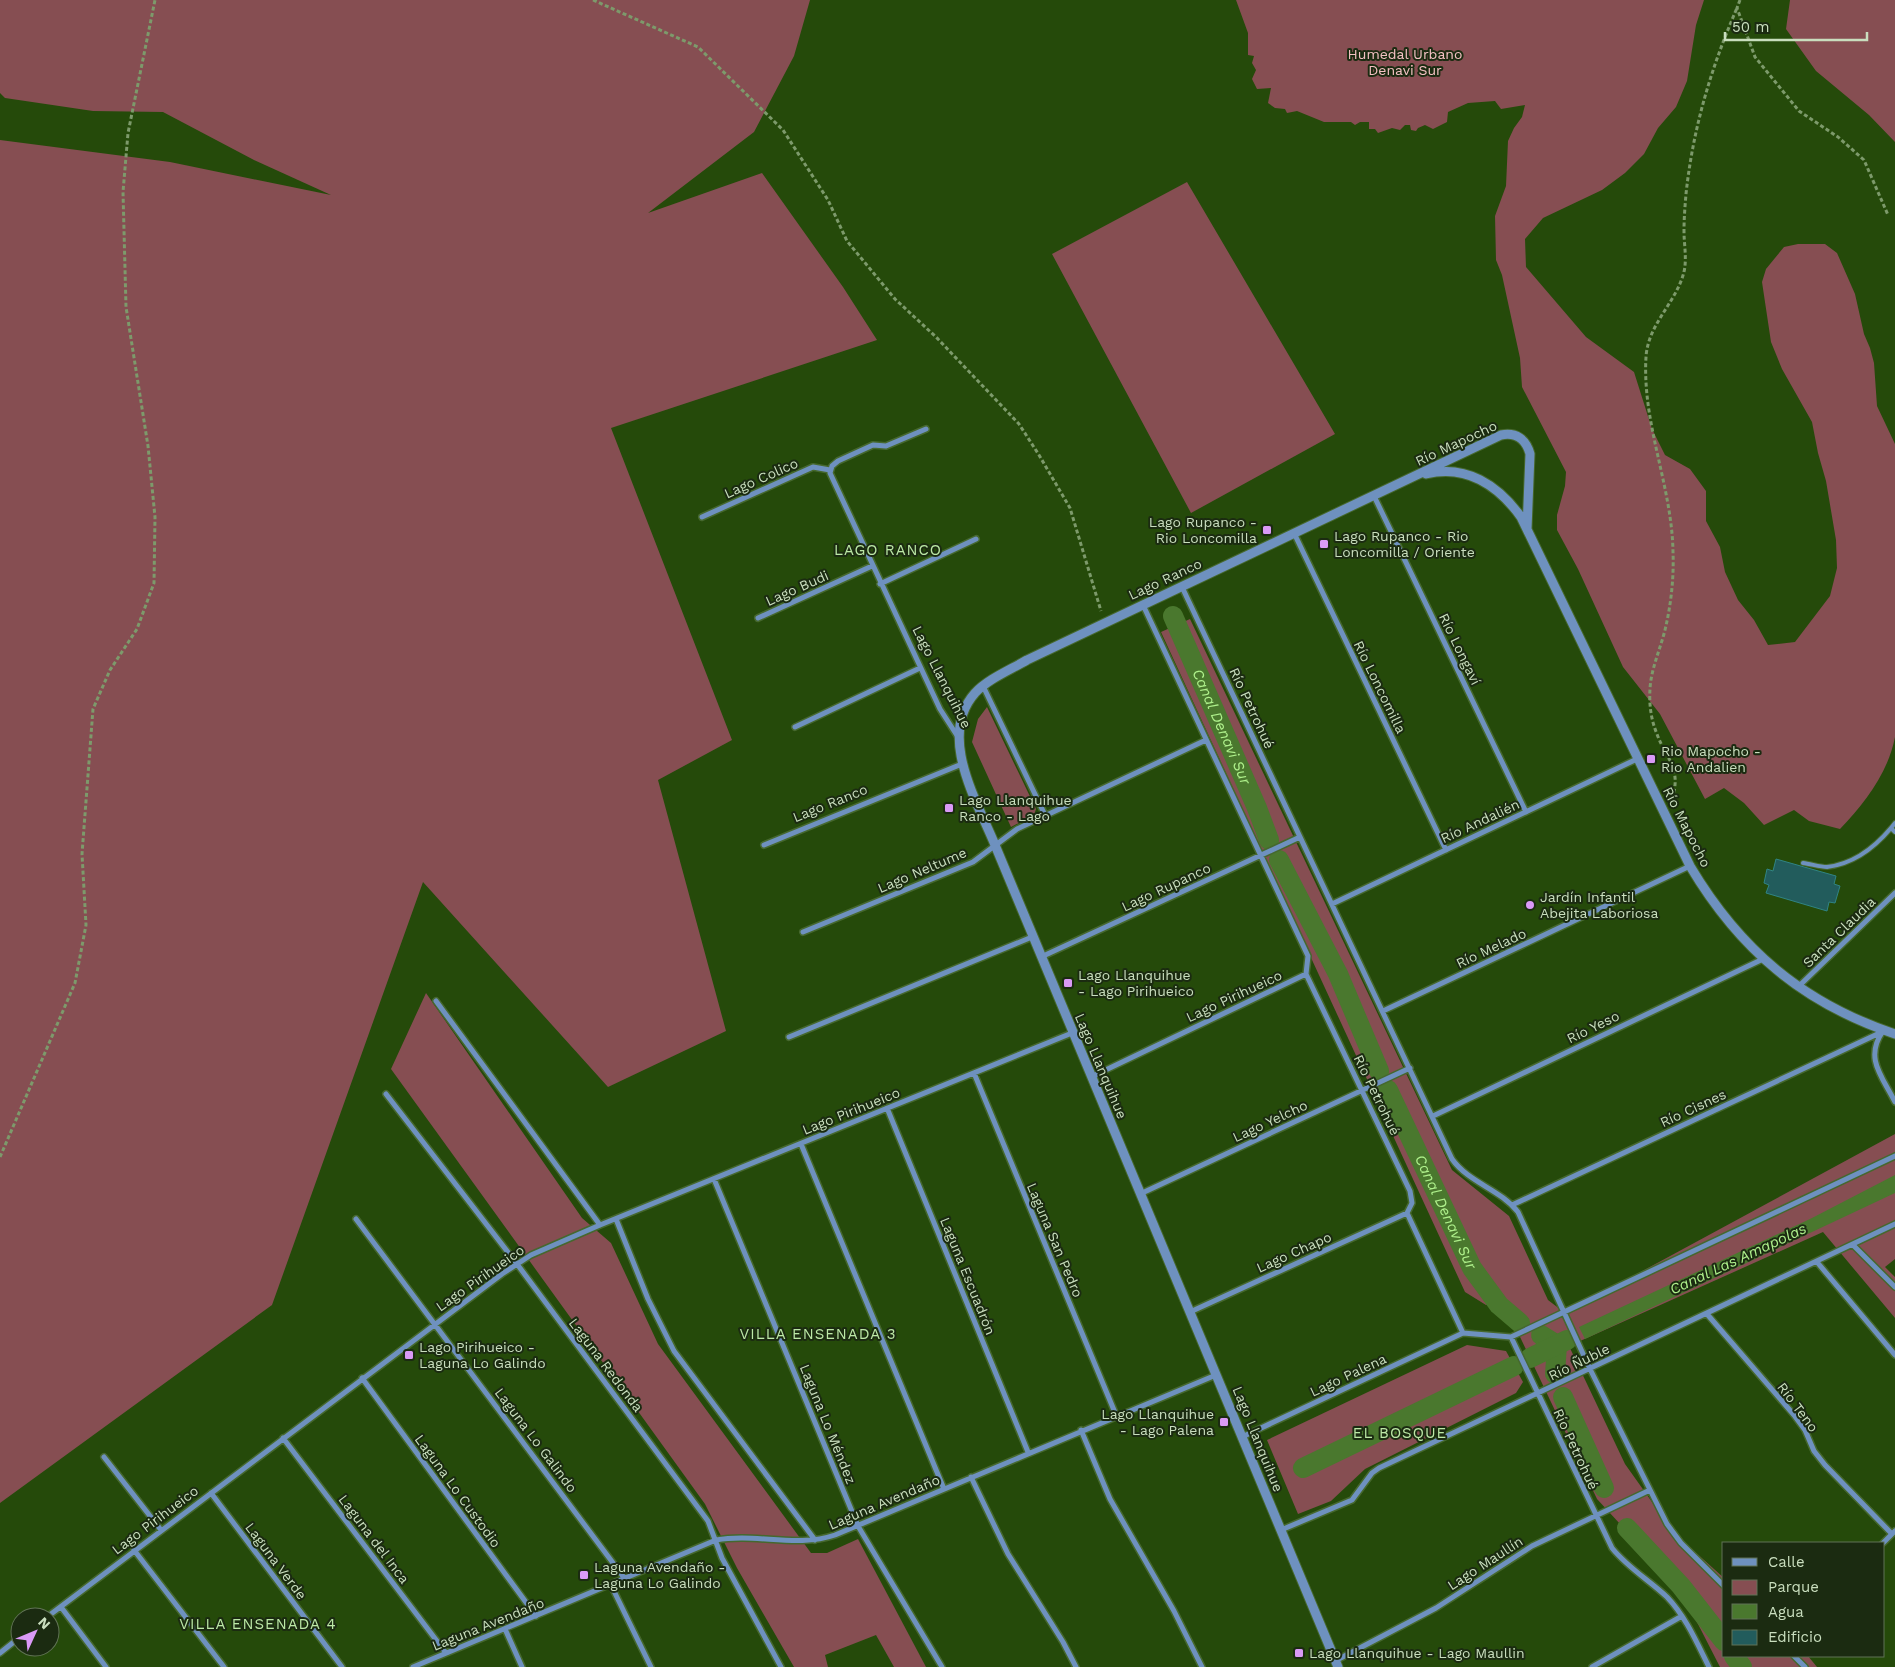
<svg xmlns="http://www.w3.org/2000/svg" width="1895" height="1667" viewBox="0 0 1895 1667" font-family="'Work Sans',sans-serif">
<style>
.green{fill:#864e52}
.water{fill:#4a782e}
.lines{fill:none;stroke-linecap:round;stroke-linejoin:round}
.canal{stroke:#4a782e;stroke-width:20}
.building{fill:#225c5c;stroke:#308484}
.service-casing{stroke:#46682e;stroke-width:6}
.minor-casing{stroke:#46682e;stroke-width:8}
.tertiary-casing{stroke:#46682e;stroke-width:11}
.path{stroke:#7d9a6b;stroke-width:3;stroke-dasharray:4 2.5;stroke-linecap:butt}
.service{stroke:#6e91bf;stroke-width:4}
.minor{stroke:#6e91bf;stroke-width:5}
.tertiary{stroke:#6e91bf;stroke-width:9}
.poi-dot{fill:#da9af6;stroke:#1b2b11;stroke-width:2}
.labels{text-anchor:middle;stroke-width:4;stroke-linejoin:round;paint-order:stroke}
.park-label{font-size:14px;fill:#f4c1c3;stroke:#1b2b11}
.street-label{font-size:14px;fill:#c9debe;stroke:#1b2b11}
.poi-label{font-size:14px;fill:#c9debe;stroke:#1b2b11;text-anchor:start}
.neighbourhood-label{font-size:15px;letter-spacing:1px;fill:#bce8a6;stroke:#1b2b11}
.water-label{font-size:15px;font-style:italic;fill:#aff18c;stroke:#1b2b11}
</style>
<rect width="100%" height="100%" fill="#254a0a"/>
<!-- green -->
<path class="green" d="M 0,0 L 810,0 L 794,56 L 754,132 L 648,213 L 762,173 L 843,287 L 877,340 L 611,428 L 732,740 L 658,780 L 726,1031 L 608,1087 L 423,882 L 272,1305 L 0,1503 L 0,140 L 170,162 L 331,195 L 254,160 L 163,112 L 93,111 L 5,98 L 0,93 Z
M 1236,0 L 1704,0 L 1696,25 L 1687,81 L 1676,107 L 1658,128 L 1644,154 L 1625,173 L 1602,190 L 1543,218 L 1525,239 L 1526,267 L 1586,337 L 1634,372 L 1652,429 L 1665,455 L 1690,469 L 1706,491 L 1706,521 L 1720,547 L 1725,572 L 1738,600 L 1754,620 L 1768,645 L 1795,642 L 1830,596 L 1837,568 L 1836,540 L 1826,481 L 1818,453 L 1812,422 L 1782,369 L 1771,342 L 1762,282 L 1766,269 L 1784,247 L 1798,244 L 1825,244 L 1837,253 L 1855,294 L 1864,334 L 1870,348 L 1874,363 L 1877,406 L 1895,444 L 1895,737 C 1888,773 1865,803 1840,829 L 1809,821 L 1794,810 L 1764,825 L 1744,803 L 1724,788 L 1705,799 L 1660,714 L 1623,667 L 1578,569 L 1557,530 L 1557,515 L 1565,486 L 1566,472 L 1522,387 L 1520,358 L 1502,275 L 1496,260 L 1495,216 L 1506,186 L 1508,141 L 1514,128 L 1522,117 L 1525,105 L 1501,109 L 1495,101 L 1468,103 L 1448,112 L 1447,122 L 1433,129 L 1425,125 L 1418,128 L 1416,131 L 1411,130 L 1410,125 L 1405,125 L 1400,130 L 1392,128 L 1378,133 L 1375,129 L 1369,129 L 1369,122 L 1360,122 L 1355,125 L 1351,122 L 1324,122 L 1297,111 L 1287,113 L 1285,109 L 1275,108 L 1268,103 L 1271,88 L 1257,89 L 1252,79 L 1256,70 L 1252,63 L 1254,56 L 1248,55 L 1248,33 Z
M 1790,0 L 1895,0 L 1895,142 L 1869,115 L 1816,71 L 1786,29 Z
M 1187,182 L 1335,434 L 1191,513 L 1052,254 Z
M 1190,619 L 1452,1170 L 1509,1216 L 1548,1300 L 1565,1313 L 1895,1134 L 1895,1259 L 1885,1267 L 1895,1277 L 1895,1318 L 1823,1232 L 1569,1346 L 1625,1464 L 1674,1533 L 1724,1578 L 1724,1656 L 1808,1656 L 1817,1667 L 1720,1667 L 1680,1589 L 1597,1499 L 1502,1299 L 1486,1305 L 1465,1292 L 1161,632 Z
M 987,707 L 1036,809 L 1034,815 L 1011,827 L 972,742 L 978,719 Z
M 426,993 L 582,1218 L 611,1243 L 658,1344 L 811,1553 L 827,1553 L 858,1539 L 926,1667 L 894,1667 L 876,1635 L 825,1655 L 828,1667 L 794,1667 L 737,1568 L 705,1504 L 391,1069 Z
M 1467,1345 L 1506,1351 L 1523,1382 L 1516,1393 L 1365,1469 L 1331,1501 L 1298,1514 L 1267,1440 Z"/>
<!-- water -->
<path class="water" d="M 1895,1175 L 1895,1193 L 1585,1339 L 1579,1327 L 1812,1218 Z"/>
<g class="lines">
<!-- canal -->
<g class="canal">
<path id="s1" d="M 1173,616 L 1257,808 L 1269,840"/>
<path d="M 1279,860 L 1338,974 L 1379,1071"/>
<path id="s2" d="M 1388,1090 L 1472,1268 L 1499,1305 L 1520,1323"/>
<path d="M 1541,1335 L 1557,1345 L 1555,1374"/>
<path d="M 1530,1358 L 1567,1340"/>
<path d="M 1563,1397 L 1604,1488"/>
<path d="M 1303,1468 L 1514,1366"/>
<path d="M 1627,1528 L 1681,1586 L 1724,1641"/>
<path d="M 1734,1656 L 1742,1667"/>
</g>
</g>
<!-- building -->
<path class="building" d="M 1776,859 L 1836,876 L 1834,884 L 1840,886 L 1835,903 L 1829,902 L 1827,911 L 1766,893 L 1769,885 L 1764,883 L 1767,869 L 1773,871 Z"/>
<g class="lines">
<!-- service casing -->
<g class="service-casing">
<path id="service" d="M 1895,823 L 1891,828 L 1895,832
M 1803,863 C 1811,864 1820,867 1827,867 C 1853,864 1875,847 1891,828"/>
</g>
<!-- minor casing -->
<g class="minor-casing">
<path id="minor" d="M 926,429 L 886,446 L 873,445 L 838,461 L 832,466 L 830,473 L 940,709 L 958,737
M 1374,496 L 1526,812
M 702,517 L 813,467 L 830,470
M 1294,533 L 1446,850
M 880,584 L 976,539
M 1182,587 L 1452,1159 C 1469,1183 1500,1189 1518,1212 L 1590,1369 L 1667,1524 L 1681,1543 L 1724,1586
M 1143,605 L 1308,956 L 1306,974 L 1410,1191 L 1412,1203 L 1407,1213 L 1463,1333
M 758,618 L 872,566
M 983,686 L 1045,815
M 795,727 L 920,668
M 764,845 L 962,764
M 1332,904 L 1637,759
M 803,932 L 973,862 L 1017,829 L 1206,740
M 1041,957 L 1300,837
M 1798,987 L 1895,893
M 436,1001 L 600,1225
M 1383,1011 L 1690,866
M 1883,1031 C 1864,1058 1882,1076 1895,1102
M 789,1037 L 1032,937
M 974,1073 L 1116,1415
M 1091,1077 L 1306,974
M 386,1094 L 517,1264 L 708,1521 L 722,1558 L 781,1667
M 887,1108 L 1028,1452
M 1433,1116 L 1763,959
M 801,1144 L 944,1489
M 714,1179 L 858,1526 L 942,1667
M 1140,1194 L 1410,1068
M 1512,1205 L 1884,1031
M 356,1219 L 625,1579
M 616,1219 L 648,1299 L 674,1351 L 815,1540
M 1853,1245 L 1895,1287
M 1817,1262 L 1895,1355
M 1190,1312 L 1407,1213
M 1707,1314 L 1794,1415 L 1805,1430 L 1814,1451 L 1825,1465 L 1892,1534
M 1511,1337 L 1612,1548 C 1628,1568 1649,1580 1667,1597 C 1686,1617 1697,1643 1709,1667
M 362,1378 L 536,1616
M 1081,1430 L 1110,1499 L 1174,1611 L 1202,1667
M 1242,1437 L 1463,1333 L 1511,1337 L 1895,1156
M 283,1438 L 446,1653
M 104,1457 L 161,1530
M 971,1477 L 1008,1554 L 1063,1642 L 1076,1667
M 211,1493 L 342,1667
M 1281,1530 L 1352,1500 L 1372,1473 L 1379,1468 L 1895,1224
M 1883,1543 L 1895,1531
M 134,1550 L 224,1667
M 611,1585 L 651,1667
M 61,1607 L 106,1667
M 47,1617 L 502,1274 L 531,1255 L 600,1225 L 1072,1033
M 505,1629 L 522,1667
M 0,1653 L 20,1637
M 1794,1656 L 1805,1667
M 1335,1661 L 1436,1608 L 1532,1546 L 1650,1490
M 413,1667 L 716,1540 C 756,1533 797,1548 835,1535 L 1216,1375
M 1592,1667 L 1682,1616"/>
</g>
<!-- tertiary casing -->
<g class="tertiary-casing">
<path id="tertiary" d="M 1426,474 C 1466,464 1498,485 1521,517 L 1690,866 C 1740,950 1803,1003 1895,1034
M 1338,1667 L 995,845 C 977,801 937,736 975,693 C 988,679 1010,670 1027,660 L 1501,435 C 1516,432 1526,439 1530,454 L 1527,529"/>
</g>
<!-- path -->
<path class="path" d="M 593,0 L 698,47 L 783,130 L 828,200 L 847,241 L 895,299 L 936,337 L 1019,424 L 1039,455 L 1070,508 L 1101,611
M 1740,0 L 1737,8 L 1755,57 L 1799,111 L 1838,137 L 1864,160 L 1888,215
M 1672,799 C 1682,768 1666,759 1657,734 C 1651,720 1649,704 1650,689 C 1651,669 1660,650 1665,630 C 1671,605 1674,578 1673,552 C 1672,486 1642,424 1646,357 C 1648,324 1676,303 1684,272 C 1687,258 1684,245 1684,231 C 1684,218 1685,206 1686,194 C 1693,128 1711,68 1737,8
M 0,1157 L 75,983 L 86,925 L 82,854 L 93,709 L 110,670 L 137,629 L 154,583 L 155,517 L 148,446 L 126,307 L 123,192 L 128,133 L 155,0"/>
<!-- service -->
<use href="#service" class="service"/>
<!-- minor -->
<use href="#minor" class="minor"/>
<!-- tertiary -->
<use href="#tertiary" class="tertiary"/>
</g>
<!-- markers -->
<g class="poi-dot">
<rect x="1262" y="525" width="10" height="10" rx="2.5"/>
<rect x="1319" y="539" width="10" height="10" rx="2.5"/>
<rect x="1646" y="754" width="10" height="10" rx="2.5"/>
<rect x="944" y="803" width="10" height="10" rx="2.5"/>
<circle cx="1530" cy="905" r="5"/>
<rect x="1063" y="978" width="10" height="10" rx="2.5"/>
<rect x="404" y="1350" width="10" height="10" rx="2.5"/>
<rect x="1219" y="1417" width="10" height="10" rx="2.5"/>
<rect x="579" y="1570" width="10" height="10" rx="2.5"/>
<rect x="1294" y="1648" width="10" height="10" rx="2.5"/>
</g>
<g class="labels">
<!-- park labels -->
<g class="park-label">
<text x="1405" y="59">Humedal Urbano<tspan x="1405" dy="16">Denavi Sur</tspan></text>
</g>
<!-- street labels -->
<g class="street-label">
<text transform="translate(1456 443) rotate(-25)" y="5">Río Mapocho</text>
<text transform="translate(761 478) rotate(-24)" y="5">Lago Colico</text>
<text transform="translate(1165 579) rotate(-25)" y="5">Lago Ranco</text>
<text transform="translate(797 588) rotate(-24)" y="5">Lago Budi</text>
<text transform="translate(1460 649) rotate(64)" y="5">Río Longaví</text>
<text transform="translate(942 677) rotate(63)" y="5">Lago Llanquihue</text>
<text transform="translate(1380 687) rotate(64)" y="5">Río Loncomilla</text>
<text transform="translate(1252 708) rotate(65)" y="5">Río Petrohué</text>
<text transform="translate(830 803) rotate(-22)" y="5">Lago Ranco</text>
<text transform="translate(1480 821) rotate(-25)" y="5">Río Andalién</text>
<text transform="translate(1687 827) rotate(63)" y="5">Río Mapocho</text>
<text transform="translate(922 870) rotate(-23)" y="5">Lago Neltume</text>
<text transform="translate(1166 887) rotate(-25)" y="5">Lago Rupanco</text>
<text transform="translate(1839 932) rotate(-44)" y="5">Santa Claudia</text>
<text transform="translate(1491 948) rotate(-25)" y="5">Río Melado</text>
<text transform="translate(1234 996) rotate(-25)" y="5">Lago Pirihueico</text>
<text transform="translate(1593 1027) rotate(-26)" y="5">Río Yeso</text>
<text transform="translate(1101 1066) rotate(67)" y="5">Lago Llanquihue</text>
<text transform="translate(1377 1095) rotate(64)" y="5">Río Petrohué</text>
<text transform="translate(1693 1108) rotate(-25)" y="5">Río Cisnes</text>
<text transform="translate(851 1111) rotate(-22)" y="5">Lago Pirihueico</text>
<text transform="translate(1270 1121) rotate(-25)" y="5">Lago Yelcho</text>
<text transform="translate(1055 1240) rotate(67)" y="5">Laguna San Pedro</text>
<text transform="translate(1294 1252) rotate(-24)" y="5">Lago Chapo</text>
<text transform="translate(968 1276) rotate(68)" y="5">Laguna Escuadrón</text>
<text transform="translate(480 1278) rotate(-35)" y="5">Lago Pirihueico</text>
<text transform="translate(1579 1362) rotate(-26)" y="5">Río Ñuble</text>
<text transform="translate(606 1365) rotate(53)" y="5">Laguna Redonda</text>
<text transform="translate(1348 1375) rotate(-25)" y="5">Lago Palena</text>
<text transform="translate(1798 1407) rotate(53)" y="5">Río Teno</text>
<text transform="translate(828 1424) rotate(68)" y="5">Laguna Lo Méndez</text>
<text transform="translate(1258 1439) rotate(68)" y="5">Lago Llanquihue</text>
<text transform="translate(536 1440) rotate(53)" y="5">Laguna Lo Galindo</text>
<text transform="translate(1576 1449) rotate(65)" y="5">Río Petrohué</text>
<text transform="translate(458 1491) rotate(54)" y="5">Laguna Lo Custodio</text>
<text transform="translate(884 1502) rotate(-23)" y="5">Laguna Avendaño</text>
<text transform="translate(155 1520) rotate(-37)" y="5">Lago Pirihueico</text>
<text transform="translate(374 1539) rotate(53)" y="5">Laguna del Inca</text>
<text transform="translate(276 1561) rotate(53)" y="5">Laguna Verde</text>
<text transform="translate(1485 1563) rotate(-33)" y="5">Lago Maullín</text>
<text transform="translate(488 1624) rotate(-22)" y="5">Laguna Avendaño</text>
</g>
<!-- poi labels -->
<g class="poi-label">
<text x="1257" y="527" text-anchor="end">Lago Rupanco -<tspan x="1257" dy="16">Rio Loncomilla</tspan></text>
<text x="1334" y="541">Lago Rupanco - Rio<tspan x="1334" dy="16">Loncomilla / Oriente</tspan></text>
<text x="1661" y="756">Rio Mapocho -<tspan x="1661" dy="16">Rio Andalien</tspan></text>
<text x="959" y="805">Lago Llanquihue<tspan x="959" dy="16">Ranco - Lago</tspan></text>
<text x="1540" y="902">Jardín Infantil<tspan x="1540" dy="16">Abejita Laboriosa</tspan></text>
<text x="1078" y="980">Lago Llanquihue<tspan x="1078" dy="16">- Lago Pirihueico</tspan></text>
<text x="419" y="1352">Lago Pirihueico -<tspan x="419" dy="16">Laguna Lo Galindo</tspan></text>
<text x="1214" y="1419" text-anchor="end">Lago Llanquihue<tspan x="1214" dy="16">- Lago Palena</tspan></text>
<text x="594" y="1572">Laguna Avendaño -<tspan x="594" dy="16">Laguna Lo Galindo</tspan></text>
<text x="1309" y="1658">Lago Llanquihue - Lago Maullin</text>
</g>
<!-- neighbourhood labels -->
<g class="neighbourhood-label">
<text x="888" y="555">LAGO RANCO</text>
<text x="818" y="1339">VILLA ENSENADA 3</text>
<text x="1400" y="1438">EL BOSQUE</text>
<text x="258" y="1629">VILLA ENSENADA 4</text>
</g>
<!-- water labels -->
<g class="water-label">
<text dy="5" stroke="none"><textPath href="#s1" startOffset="121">Canal Denavi Sur</textPath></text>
<text dy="5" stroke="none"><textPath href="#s2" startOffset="135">Canal Denavi Sur</textPath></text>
<text transform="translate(1738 1259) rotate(-25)" y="5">Canal Las Amapolas</text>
</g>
</g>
<!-- legend -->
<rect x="1722" y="1542" width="162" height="115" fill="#1b2b11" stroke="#617356"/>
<rect x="1732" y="1558" width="25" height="8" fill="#6e91bf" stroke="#617356"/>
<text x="1768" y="1567" font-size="15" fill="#c9debe">Calle</text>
<rect x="1732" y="1580" width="25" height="15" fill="#864e52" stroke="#617356"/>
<text x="1768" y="1592" font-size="15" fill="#c9debe">Parque</text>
<rect x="1732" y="1604" width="25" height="15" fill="#4a782e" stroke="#617356"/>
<text x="1768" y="1617" font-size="15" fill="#c9debe">Agua</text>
<rect x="1732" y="1630" width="25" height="15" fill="#225c5c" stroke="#617356"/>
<text x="1768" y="1642" font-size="15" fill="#c9debe">Edificio</text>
<!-- north arrow -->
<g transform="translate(35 1632) rotate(46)"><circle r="24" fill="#1b2b11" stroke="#617356"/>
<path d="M0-4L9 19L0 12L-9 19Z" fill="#da9af6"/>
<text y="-8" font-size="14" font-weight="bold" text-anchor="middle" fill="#c9debe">N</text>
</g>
<!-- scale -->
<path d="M1725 32v8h142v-8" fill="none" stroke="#c9debe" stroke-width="2.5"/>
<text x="1732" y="32" font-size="15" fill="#c9debe" stroke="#1b2b11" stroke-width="4" paint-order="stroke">50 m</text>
</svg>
